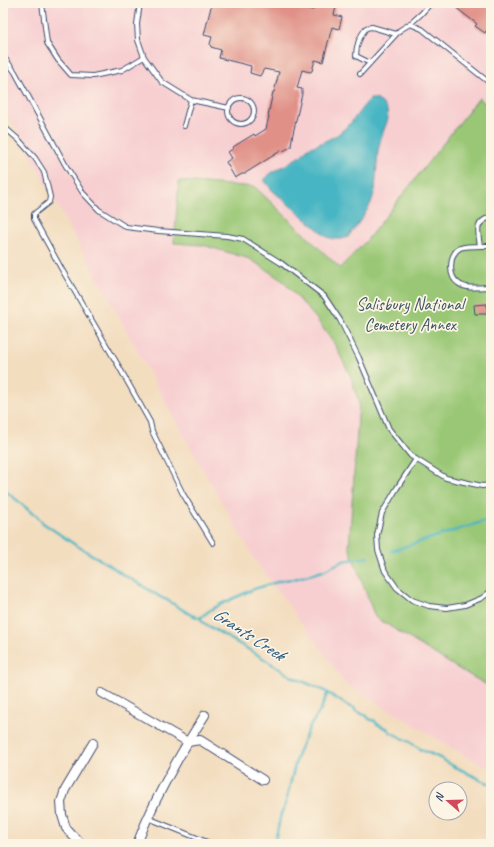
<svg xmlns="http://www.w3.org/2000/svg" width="494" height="847" viewBox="0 0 494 847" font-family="Caveat,sans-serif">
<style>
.built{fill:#f7cfd1}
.green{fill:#99c775;stroke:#5a7b6a}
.water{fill:#47b5c3;stroke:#317290}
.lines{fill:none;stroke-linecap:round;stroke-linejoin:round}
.stream{stroke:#47b5c3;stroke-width:2.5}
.building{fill:#e09087}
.lane-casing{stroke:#3b496d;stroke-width:6}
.street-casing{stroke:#3b496d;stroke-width:10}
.lane{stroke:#fff;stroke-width:4}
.street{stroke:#fff;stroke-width:8}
.labels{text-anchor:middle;stroke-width:3.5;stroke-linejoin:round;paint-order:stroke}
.park-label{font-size:17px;fill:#3a5564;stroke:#fcf5e5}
.water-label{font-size:18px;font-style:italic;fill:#28577c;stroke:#fcf5e5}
</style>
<rect width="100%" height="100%" fill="#fcf5e5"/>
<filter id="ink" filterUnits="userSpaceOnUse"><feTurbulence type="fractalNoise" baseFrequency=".025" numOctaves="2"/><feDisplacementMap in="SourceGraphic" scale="8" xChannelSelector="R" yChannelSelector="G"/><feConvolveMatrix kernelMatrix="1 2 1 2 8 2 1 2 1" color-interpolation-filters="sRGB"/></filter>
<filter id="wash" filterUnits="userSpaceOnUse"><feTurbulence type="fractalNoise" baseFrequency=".012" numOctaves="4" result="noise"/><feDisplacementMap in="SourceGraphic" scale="16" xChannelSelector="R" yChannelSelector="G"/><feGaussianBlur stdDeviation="0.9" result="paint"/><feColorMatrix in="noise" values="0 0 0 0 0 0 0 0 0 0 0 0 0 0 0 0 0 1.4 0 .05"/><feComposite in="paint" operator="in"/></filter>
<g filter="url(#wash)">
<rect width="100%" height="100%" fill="#f3ddbf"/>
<!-- built -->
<path class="built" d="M 3,3 L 491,3 L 491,768 L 471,759 L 346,684 L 254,558 L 199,463 L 13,124 L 3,111 Z"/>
<!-- green -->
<path class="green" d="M 479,98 L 491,108 L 491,687 L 462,671 L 375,617 L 349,547 L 359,403 L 351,377 L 335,345 L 315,317 L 283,281 L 250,259 L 203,245 L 174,243 L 179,181 L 255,187 L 340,268 L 367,240 Z"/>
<!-- water -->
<path class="water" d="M 370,99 L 376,99 L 382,103 L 387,110 L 388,119 L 381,138 L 378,151 L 375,190 L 371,203 L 363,217 L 348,237 L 342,239 L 334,239 L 327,237 L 294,209 L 272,190 L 264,180 L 270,174 L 302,155 L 308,148 L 319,144 L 337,135 L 350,124 L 362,108 Z"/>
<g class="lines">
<!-- stream -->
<path class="stream" d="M 3,489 L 18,501 L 33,514 L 36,515 L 43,523 L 74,544 L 114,568 L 122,574 L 138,583 L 162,598 L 167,600 L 191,615 L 200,618 L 204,623 L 212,628 L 258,655 L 292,677 L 323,690 L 345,704 L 348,706 L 354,708 L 356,711 L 367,716 L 369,719 L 375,721 L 377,724 L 388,729 L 390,732 L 410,742 L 420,749 L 440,758 L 455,767 L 464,771 L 469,774 L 478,778 L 480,780 L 491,784
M 391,551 L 491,519
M 200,618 L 209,611 L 219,605 L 254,589 L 284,580 L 294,579 L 323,571 L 343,561 L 369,557
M 274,844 C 275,838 277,834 278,828 C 280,822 279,815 284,809 L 298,753 L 310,726 L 321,709 L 327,694"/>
</g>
<g id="blocks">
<!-- building -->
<path class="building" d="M 212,3 L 296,3 L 296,6 L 313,10 L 315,3 L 337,3 L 334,15 L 342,17 L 339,29 L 332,27 L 323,62 L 315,60 L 312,71 L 310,72 L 302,70 L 297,88 L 302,89 L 302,94 L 292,138 L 291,147 L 283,151 L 282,150 L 244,174 L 242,174 L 235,178 L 226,162 L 232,158 L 228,152 L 234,148 L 233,147 L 254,134 L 255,136 L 266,129 L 269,116 L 268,116 L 270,106 L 273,92 L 274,92 L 279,72 L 264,69 L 260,76 L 250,73 L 251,66 L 219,58 L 221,50 L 211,47 L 210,44 L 212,37 L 204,35 Z
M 450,3 L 491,3 L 491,35 L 486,31 L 485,33 L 475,26 L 477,24 Z
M 487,304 L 487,314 L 475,314 L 474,305 Z"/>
</g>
</g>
<g filter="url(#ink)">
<use href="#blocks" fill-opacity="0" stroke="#3b496d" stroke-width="1"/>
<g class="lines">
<!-- lane casing -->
<g class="lane-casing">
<path id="lane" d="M 42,3 L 47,43 L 58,60 L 71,75 L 93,76 L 122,70 L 144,57 L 162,82 L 191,100 L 229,108
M 140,3 L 137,24 L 138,40 L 144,57
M 410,24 L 421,14 L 431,3
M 3,56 L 15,72 L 66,166 L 83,193 L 99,210 L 126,227 L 158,231 L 227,236 L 243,239 L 281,263 L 324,296 L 340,320 L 359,358 L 389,429 L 411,456 L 446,478 L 482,486 L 491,485
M 370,63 L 356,56 C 356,46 360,36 366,28 L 372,27 L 396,34
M 360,74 L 400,30 L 410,24 L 422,29 L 491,84
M228 111a13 13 0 1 1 26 0a13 13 0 1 1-26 0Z
M 3,126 L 19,140 L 35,158 L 44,172 L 50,197 L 49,202 L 34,214 L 34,219 L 61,268 L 118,365 L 150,422 L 152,431 L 183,494 L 213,543
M 184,126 L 191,100
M 480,246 C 478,232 474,222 491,217
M 491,246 C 483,246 468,245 460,248 C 449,254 448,276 458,283 C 466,290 481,287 491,287
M 416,459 L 397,488 L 382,513 L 377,535 L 378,550 L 385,571 L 397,588 L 412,600 L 429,606 L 447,608 L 465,605 L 482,598 L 491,591
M 148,818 L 212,844"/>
</g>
<!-- street casing -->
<g class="street-casing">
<path id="street" d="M 102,693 L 188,742 L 200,740 L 263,780
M 82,844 L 71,834 L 66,828 L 62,815 L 61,802 L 65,790 L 93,743
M 137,844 C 154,799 179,755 205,715"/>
</g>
<!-- lane -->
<use href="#lane" class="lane"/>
<!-- street -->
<use href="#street" class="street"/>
</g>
</g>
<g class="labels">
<!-- park labels -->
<g class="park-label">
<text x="410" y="310">Salisbury National<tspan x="410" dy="20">Cemetery Annex</tspan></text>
</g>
<!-- water labels -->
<g class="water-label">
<text transform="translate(249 634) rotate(33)" y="6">Grants Creek</text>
</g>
</g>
<!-- margin -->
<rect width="494" height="847" fill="none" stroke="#fcf5e5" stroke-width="16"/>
<!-- north arrow -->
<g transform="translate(448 801) rotate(290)"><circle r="19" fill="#fcf5e5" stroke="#a2a6af"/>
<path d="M0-3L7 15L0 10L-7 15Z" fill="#d1495b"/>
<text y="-6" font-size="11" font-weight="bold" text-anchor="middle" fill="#1b2f5e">N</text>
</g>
</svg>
